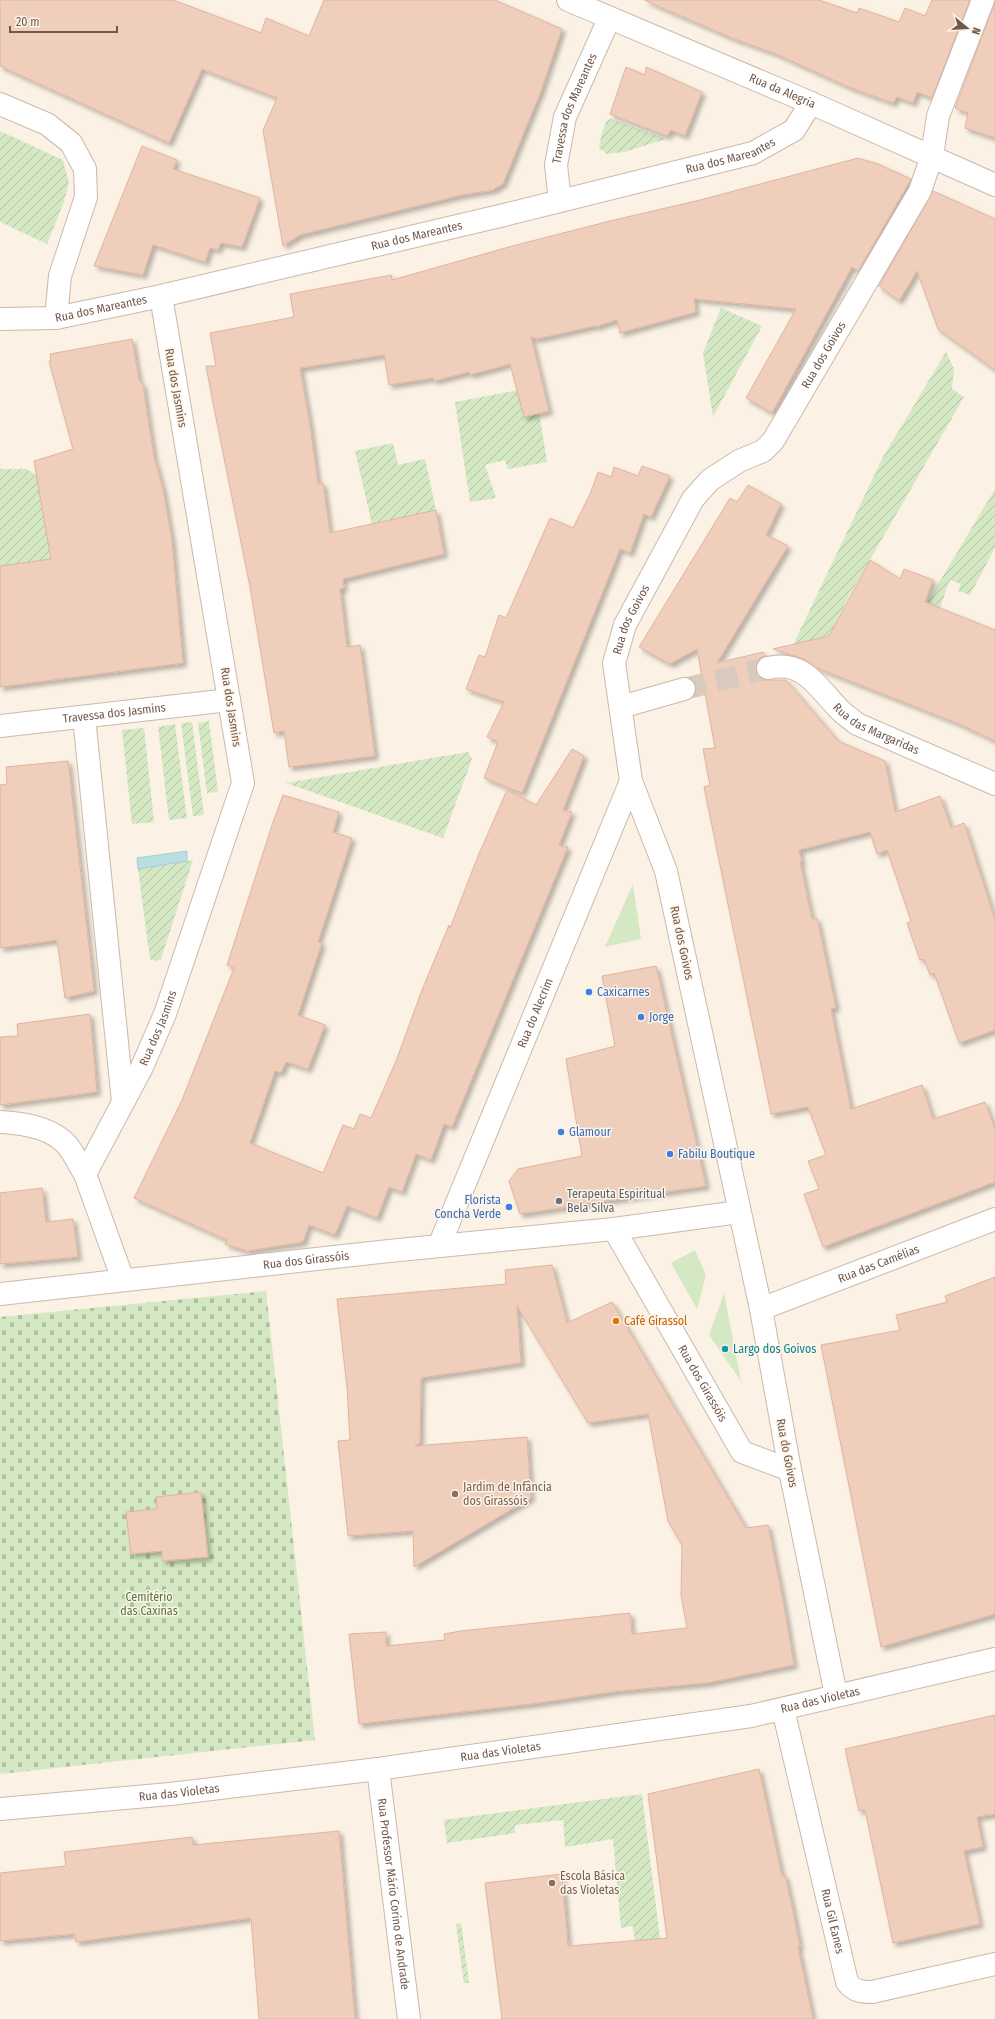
<svg xmlns="http://www.w3.org/2000/svg" width="995" height="2019" viewBox="0 0 995 2019" font-family="'Fira Sans Condensed',sans-serif">
<style>
.green{fill:#d4e8c3}
.cemetery{fill:url(#cemetery-stones)}
.garden{fill:url(#garden-furrows)}
.water{fill:#b9dfe3;stroke:#a0cfd5}
.building{fill:#efcebc;stroke:#e1b49e;filter:url(#shadow)}
.lines{fill:none;stroke-linecap:round;stroke-linejoin:round}
.minor-tunnel{stroke:#d9cabe;stroke-width:22;stroke-dasharray:22 11;stroke-linecap:butt}
.minor-casing{stroke:#ccb8ab;stroke-width:24}
.minor{stroke:#fff;stroke-width:22}
.shop-dot{fill:#3f7fe0;stroke:#fef5e9;stroke-width:1.5}
.worship-dot{fill:#6b7280;stroke:#fef5e9;stroke-width:1.5}
.food-dot{fill:#e8710a;stroke:#fef5e9;stroke-width:1.5}
.culture-dot{fill:#0f9aa8;stroke:#fef5e9;stroke-width:1.5}
.education-dot{fill:#8d6e63;stroke:#fef5e9;stroke-width:1.5}
.labels{text-anchor:middle;stroke-width:3;stroke-linejoin:round;paint-order:stroke}
.street-label{font-size:12px;fill:#72574b;stroke:#fef5e9}
.shop-label{font-size:12px;fill:#366cbe;stroke:#fef5e9;text-anchor:start}
.worship-label{font-size:12px;fill:#5b616d;stroke:#fef5e9;text-anchor:start}
.food-label{font-size:12px;fill:#c56008;stroke:#fef5e9;text-anchor:start}
.culture-label{font-size:12px;fill:#0d838f;stroke:#fef5e9;text-anchor:start}
.education-label{font-size:12px;fill:#785e54;stroke:#fef5e9;text-anchor:start}
.park-label{font-size:12px;fill:#557843;stroke:#fef5e9}
</style>
<defs>
<pattern id="cemetery-stones" width="16" height="16" patternUnits="userSpaceOnUse"><rect width="16" height="16" fill="#d4e8c3"/><path d="M2 7V4a2 2 0 0 1 4 0v3zM10 15v-3a2 2 0 0 1 4 0v3z" fill="#b0bfa0"/></pattern>
<pattern id="garden-furrows" width="10" height="10" patternUnits="userSpaceOnUse"><rect width="10" height="10" fill="#d4e8c3"/><path d="M-1 1l2-2M0 10L10 0M9 11l2-2" fill="none" stroke="#b0bfa0"/></pattern>
<filter id="shadow"><feDropShadow dx="3.5" dy="3.5" stdDeviation="2" flood-color="#0004"/></filter>
</defs>
<rect width="100%" height="100%" fill="#fbf1e4"/>
<!-- green -->
<path class="green" d="M 633,884 L 641,939 L 605,947 Z
M 695,1250 L 706,1275 L 697,1309 L 671,1263 Z
M 724,1293 L 741,1381 L 709,1335 Z"/>
<!-- cemetery -->
<path class="cemetery" d="M 266,1291 L 315,1740 L 0,1774 L 0,1317 Z"/>
<!-- garden -->
<path class="garden" d="M 611,119 L 666,139 L 624,152 L 607,154 L 599,148 L 602,132 L 607,120 Z
M 0,131 L 63,160 L 69,183 L 63,204 L 47,244 L 0,222 Z
M 721,308 L 762,326 L 713,417 L 703,353 Z
M 946,352 L 954,369 L 952,389 L 964,397 L 849,596 L 829,636 L 793,645 L 883,457 Z
M 535,387 L 547,462 L 508,469 L 505,460 L 485,465 L 496,498 L 470,502 L 455,402 Z
M 393,443 L 398,465 L 425,459 L 436,510 L 372,524 L 355,451 Z
M 0,469 L 27,469 L 37,476 L 51,560 L 0,566 Z
M 995,489 L 995,548 L 970,595 L 958,591 L 961,584 L 950,580 L 938,613 L 925,606 Z
M 209,721 L 218,792 L 207,793 L 198,723 Z
M 192,722 L 204,815 L 193,816 L 181,723 Z
M 175,724 L 187,818 L 169,820 L 158,727 Z
M 144,728 L 154,822 L 132,824 L 122,730 Z
M 468,752 L 472,759 L 443,838 L 286,783 Z
M 193,860 L 161,959 L 156,961 L 150,959 L 138,869 Z
M 642,1794 L 670,2019 L 637,1959 L 633,1926 L 621,1928 L 613,1839 L 565,1847 L 563,1820 L 515,1825 L 515,1833 L 447,1843 L 444,1820 Z
M 461,1923 L 469,1983 L 464,1983 L 456,1924 Z"/>
<!-- water -->
<path class="water" d="M 187,851 L 187,861 L 138,869 L 137,858 Z"/>
<!-- building -->
<path class="building" d="M 0,0 L 173,0 L 261,33 L 266,18 L 309,36 L 324,0 L 495,0 L 562,29 L 541,91 L 503,184 L 493,190 L 462,195 L 300,235 L 283,246 L 263,130 L 277,98 L 202,69 L 169,143 L 0,66 Z
M 644,0 L 819,0 L 857,13 L 859,8 L 899,22 L 905,8 L 925,16 L 932,0 L 970,0 L 932,98 L 917,92 L 913,103 L 897,97 L 893,103 L 851,88 L 776,54 L 732,38 Z
M 995,2 L 995,138 L 965,128 L 968,113 L 955,108 Z
M 626,67 L 645,75 L 646,67 L 702,92 L 685,136 L 671,130 L 667,136 L 610,114 Z
M 142,146 L 177,160 L 173,169 L 260,198 L 242,247 L 221,243 L 218,250 L 210,248 L 205,262 L 153,245 L 143,275 L 94,266 Z
M 858,158 L 878,164 L 911,179 L 858,271 L 852,267 L 772,413 L 746,398 L 796,309 L 694,299 L 696,312 L 620,333 L 617,320 L 595,327 L 595,326 L 537,339 L 531,337 L 549,411 L 524,417 L 510,364 L 470,375 L 469,372 L 434,381 L 433,378 L 389,385 L 384,355 L 300,368 L 310,425 L 318,484 L 323,483 L 330,533 L 436,510 L 444,554 L 343,579 L 344,588 L 340,589 L 347,647 L 360,645 L 375,756 L 289,767 L 284,731 L 274,733 L 250,587 L 213,403 L 206,366 L 216,366 L 210,333 L 294,317 L 290,294 L 391,275 L 392,280 L 516,245 L 610,221 L 700,200 Z
M 933,191 L 995,219 L 995,370 L 938,329 L 917,271 L 899,301 L 879,286 Z
M 132,339 L 139,380 L 143,385 L 154,457 L 163,489 L 172,541 L 183,663 L 0,687 L 0,566 L 51,559 L 34,461 L 73,449 L 49,361 L 51,361 L 50,354 Z
M 642,466 L 670,476 L 651,517 L 644,514 L 630,553 L 620,549 L 522,793 L 484,778 L 498,742 L 487,737 L 504,702 L 466,689 L 479,655 L 485,657 L 499,615 L 506,618 L 550,518 L 573,528 L 590,494 L 598,472 L 611,477 L 614,467 L 638,476 Z
M 748,485 L 781,504 L 766,535 L 788,546 L 717,663 L 763,652 L 766,656 L 760,658 L 756,664 L 756,670 L 758,676 L 764,680 L 786,680 L 838,741 L 885,761 L 895,812 L 940,796 L 951,828 L 964,823 L 995,920 L 995,1030 L 959,1043 L 934,973 L 930,975 L 924,959 L 920,960 L 907,923 L 911,921 L 887,850 L 877,854 L 870,832 L 799,850 L 802,861 L 800,862 L 812,919 L 817,918 L 836,1008 L 831,1009 L 851,1109 L 922,1085 L 933,1119 L 985,1102 L 995,1129 L 995,1182 L 823,1247 L 804,1194 L 819,1189 L 808,1161 L 826,1155 L 808,1107 L 771,1114 L 704,787 L 710,785 L 703,749 L 715,748 L 697,649 L 670,664 L 639,647 L 730,498 L 737,502 Z
M 870,560 L 900,579 L 904,569 L 933,580 L 925,602 L 995,630 L 995,741 L 957,723 L 817,668 L 804,659 L 773,649 L 829,636 Z
M 572,749 L 584,756 L 563,810 L 572,812 L 559,845 L 568,847 L 452,1127 L 444,1124 L 431,1160 L 416,1154 L 402,1192 L 389,1187 L 377,1218 L 347,1206 L 335,1235 L 309,1225 L 303,1242 L 248,1251 L 225,1244 L 227,1240 L 134,1198 L 182,1100 L 234,968 L 227,965 L 272,825 L 283,795 L 339,812 L 333,832 L 352,838 L 318,942 L 322,943 L 298,1015 L 325,1025 L 308,1069 L 286,1062 L 281,1073 L 275,1071 L 250,1143 L 323,1173 L 343,1125 L 354,1129 L 360,1114 L 371,1118 L 396,1061 L 422,990 L 449,925 L 450,928 L 478,856 L 507,790 L 536,805 Z
M 68,761 L 94,991 L 65,998 L 57,940 L 0,948 L 0,785 L 7,784 L 6,767 Z
M 656,966 L 706,1186 L 520,1214 L 509,1181 L 518,1169 L 582,1156 L 566,1059 L 615,1046 L 602,976 Z
M 90,1014 L 97,1092 L 0,1105 L 0,1037 L 18,1036 L 17,1024 Z
M 42,1188 L 46,1222 L 73,1219 L 78,1257 L 0,1264 L 0,1193 Z
M 552,1265 L 567,1323 L 612,1302 L 746,1528 L 768,1525 L 784,1606 L 794,1665 L 707,1683 L 620,1691 L 531,1704 L 359,1724 L 349,1634 L 386,1632 L 386,1646 L 445,1640 L 444,1634 L 461,1631 L 630,1613 L 632,1634 L 687,1628 L 681,1595 L 682,1545 L 668,1521 L 648,1414 L 588,1423 L 517,1306 L 521,1363 L 421,1378 L 420,1443 L 415,1446 L 527,1437 L 531,1498 L 414,1567 L 413,1531 L 348,1536 L 338,1441 L 350,1440 L 347,1387 L 337,1299 L 506,1284 L 505,1270 Z
M 995,1277 L 995,1614 L 881,1647 L 821,1345 L 900,1330 L 896,1315 L 947,1302 L 945,1296 Z
M 201,1492 L 208,1557 L 162,1561 L 162,1551 L 131,1554 L 126,1512 L 157,1509 L 156,1497 Z
M 995,1715 L 995,1814 L 977,1817 L 983,1847 L 964,1851 L 980,1924 L 893,1943 L 865,1810 L 859,1811 L 845,1749 Z
M 759,1769 L 782,1876 L 785,1875 L 793,1911 L 800,1947 L 798,1947 L 813,2019 L 502,2019 L 485,1883 L 562,1874 L 568,1946 L 667,1938 L 648,1794 Z
M 339,1831 L 355,2019 L 259,2019 L 251,1918 L 76,1942 L 75,1934 L 0,1941 L 0,1873 L 66,1866 L 64,1852 L 192,1837 L 193,1845 Z"/>
<g class="lines">
<!-- minor-tunnel -->
<path class="minor-tunnel" d="M 684,689 L 768,668"/>
<!-- minor casing -->
<g class="minor-casing">
<g id="minor">
<path id="s1" d="M 568,0 L 811,103 L 995,185"/>
<path d="M 0,104 L 47,124 L 71,143 L 85,169 L 86,197 L 60,276 L 56,318"/>
<path id="s2" d="M 560,201 L 556,165 L 565,117 L 609,19"/>
<path id="s3" d="M 0,319 L 56,318 L 161,296 L 504,215 L 753,153 L 794,130 L 811,103"/>
<path id="s4" d="M 768,668 C 803,660 816,685 838,708 C 843,714 850,718 857,724 L 995,784"/>
<path d="M 621,707 L 684,689"/>
<path d="M 84,717 L 123,1102"/>
<path id="s5" d="M 0,726 L 229,700"/>
<path d="M 0,1122 C 22,1123 51,1127 67,1145 C 74,1153 79,1165 85,1174"/>
<path id="s6" d="M 614,1229 L 742,1452 L 790,1470"/>
<path id="s7" d="M 439,1246 L 631,781"/>
<path id="s8" d="M 123,1280 L 85,1174 L 142,1067 L 165,1014 L 243,783 L 161,296"/>
<path id="s9" d="M 0,1294 L 389,1251 L 614,1229 L 739,1212"/>
<path id="s10" d="M 761,1309 L 995,1219"/>
<path id="s11" d="M 836,1695 L 790,1470 L 761,1309 L 666,871 L 631,781 L 614,663 L 625,625 L 693,499 L 710,480 L 739,461 L 763,451 L 773,441 L 920,191 L 932,156 L 938,116 L 983,0"/>
<path id="s12" d="M 783,1709 L 847,1982 C 854,1991 861,1992 872,1992 L 995,1964"/>
<path id="s13" d="M 378,1769 L 409,2019"/>
<path id="s14" d="M 0,1809 L 170,1794 L 378,1769 L 751,1716 L 995,1659"/>
</g>
</g>
<!-- minor -->
<use href="#minor" class="minor"/>
</g>
<!-- markers -->
<g class="shop-dot">
<circle cx="589" cy="992" r="4"/>
<circle cx="641" cy="1017" r="4"/>
<circle cx="561" cy="1132" r="4"/>
<circle cx="670" cy="1154" r="4"/>
<circle cx="509" cy="1207" r="4"/>
</g>
<circle class="worship-dot" cx="559" cy="1201" r="4"/>
<circle class="food-dot" cx="616" cy="1321" r="4"/>
<circle class="culture-dot" cx="725" cy="1349" r="4"/>
<g class="education-dot">
<circle cx="455" cy="1494" r="4"/>
<circle cx="552" cy="1883" r="4"/>
</g>
<g class="labels">
<!-- street labels -->
<g class="street-label">
<text dy="4" stroke="none"><textPath href="#s1" startOffset="233">Rua da Alegria</textPath></text>
<text dy="4" stroke="none"><textPath href="#s2" startOffset="96">Travessa dos Mareantes</textPath></text>
<text dy="4" stroke="none"><textPath href="#s3" startOffset="750">Rua dos Mareantes</textPath></text>
<text dy="4" stroke="none"><textPath href="#s3" startOffset="426">Rua dos Mareantes</textPath></text>
<text dy="4" stroke="none"><textPath href="#s3" startOffset="102">Rua dos Mareantes</textPath></text>
<text dy="4" stroke="none"><textPath href="#s11" startOffset="1440">Rua dos Goivos</textPath></text>
<text transform="translate(176 388) rotate(80)" y="4">Rua dos Jasmins</text>
<text dy="4" stroke="none"><textPath href="#s11" startOffset="1104">Rua dos Goivos</textPath></text>
<text transform="translate(231 707) rotate(81)" y="4">Rua dos Jasmins</text>
<text dy="4" stroke="none"><textPath href="#s5" startOffset="115">Travessa dos Jasmins</textPath></text>
<text dy="4" stroke="none"><textPath href="#s4" startOffset="130">Rua das Margaridas</textPath></text>
<text transform="translate(682 943) rotate(78)" y="4">Rua dos Goivos</text>
<text dy="4" stroke="none"><textPath href="#s7" startOffset="252">Rua do Alecrim</textPath></text>
<text dy="4" stroke="none"><textPath href="#s8" startOffset="276">Rua dos Jasmins</textPath></text>
<text dy="4" stroke="none"><textPath href="#s9" startOffset="308">Rua dos Girassóis</textPath></text>
<text dy="4" stroke="none"><textPath href="#s10" startOffset="126">Rua das Camélias</textPath></text>
<text dy="4" stroke="none"><textPath href="#s6" startOffset="178">Rua dos Girassóis</textPath></text>
<text transform="translate(787 1453) rotate(79)" y="4">Rua do Goivos</text>
<text dy="4" stroke="none"><textPath href="#s14" startOffset="828">Rua das Violetas</textPath></text>
<text dy="4" stroke="none"><textPath href="#s14" startOffset="504">Rua das Violetas</textPath></text>
<text dy="4" stroke="none"><textPath href="#s14" startOffset="180">Rua das Violetas</textPath></text>
<text dy="4" stroke="none"><textPath href="#s13" startOffset="126">Rua Professor Mário Corino de Andrade</textPath></text>
<text dy="4" stroke="none"><textPath href="#s12" startOffset="218">Rua Gil Eanes</textPath></text>
</g>
<!-- shop labels -->
<g class="shop-label">
<text x="597" y="996">Caxicarnes</text>
<text x="649" y="1021">Jorge</text>
<text x="569" y="1136">Glamour</text>
<text x="678" y="1158">Fabilu Boutique</text>
<text x="501" y="1204" text-anchor="end">Florista<tspan x="501" dy="14">Concha Verde</tspan></text>
</g>
<!-- worship labels -->
<g class="worship-label">
<text x="567" y="1198">Terapeuta Espiritual<tspan x="567" dy="14">Bela Silva</tspan></text>
</g>
<!-- food labels -->
<g class="food-label">
<text x="624" y="1325">Café Girassol</text>
</g>
<!-- culture labels -->
<g class="culture-label">
<text x="733" y="1353">Largo dos Goivos</text>
</g>
<!-- education labels -->
<g class="education-label">
<text x="463" y="1491">Jardim de Infância<tspan x="463" dy="14">dos Girassóis</tspan></text>
<text x="560" y="1880">Escola Básica<tspan x="560" dy="14">das Violetas</tspan></text>
</g>
<!-- park labels -->
<g class="park-label">
<text x="149" y="1601">Cemitério<tspan x="149" dy="14">das Caxinas</tspan></text>
</g>
</g>
<!-- north arrow -->
<g transform="translate(967 28) rotate(108)" stroke="#fef5e9" stroke-width="3" paint-order="stroke">
<path d="M0-3L7 15L0 10L-7 15Z" fill="#72574b"/>
<text y="-6" font-size="11" font-weight="bold" text-anchor="middle" fill="#72574b">N</text>
</g>
<!-- scale -->
<path d="M10 26v6h107v-6" fill="none" stroke="#72574b" stroke-width="2"/>
<text x="16" y="26" font-size="12" fill="#72574b" stroke="#fef5e9" stroke-width="3" paint-order="stroke">20 m</text>
</svg>
